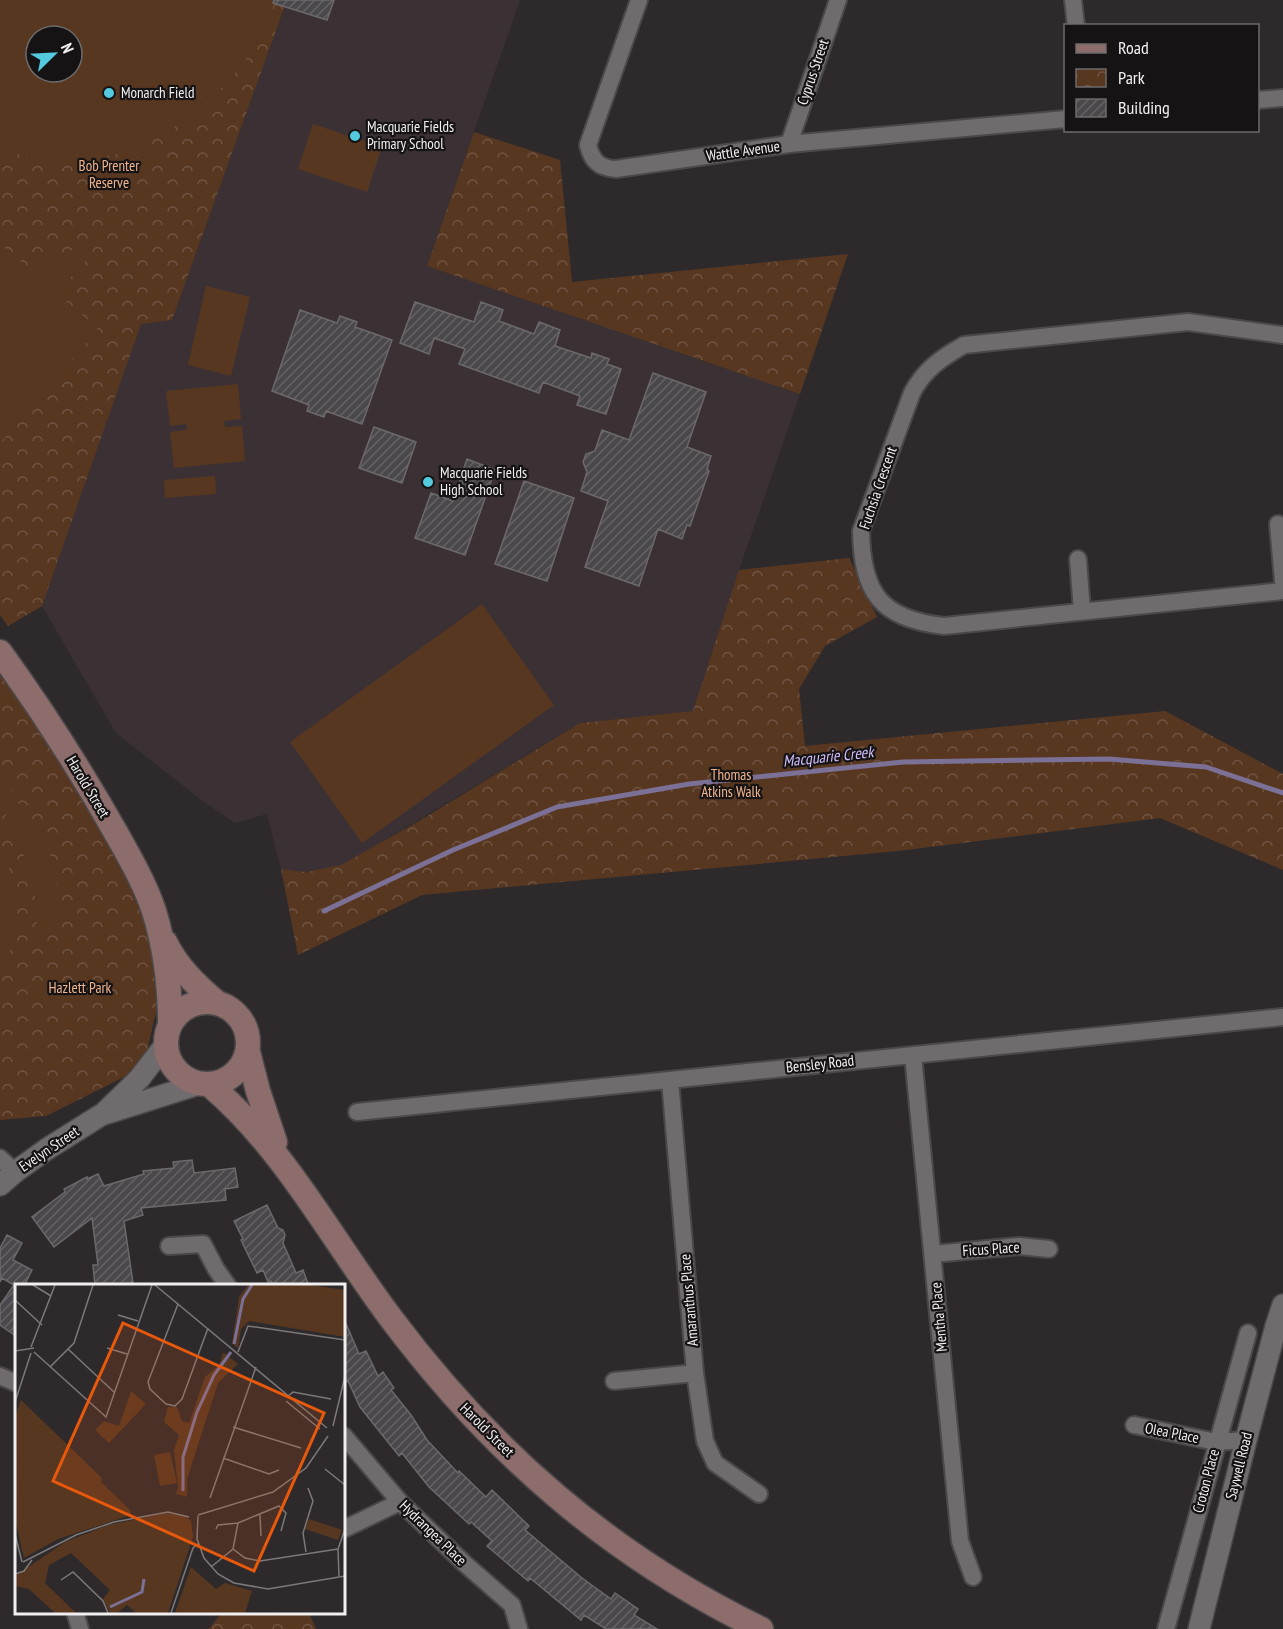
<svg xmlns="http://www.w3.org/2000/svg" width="1283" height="1629" viewBox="0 0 1283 1629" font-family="'PT Sans Narrow',sans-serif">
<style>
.built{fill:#3b3134}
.park{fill:url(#park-crowns);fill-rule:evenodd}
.garden{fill:#583721;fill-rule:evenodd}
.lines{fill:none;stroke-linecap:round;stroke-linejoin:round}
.stream{stroke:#7b7096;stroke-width:5}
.building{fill:url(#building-hatch);stroke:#6c696c;stroke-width:1.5}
.minor-casing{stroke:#4b4849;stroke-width:20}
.tertiary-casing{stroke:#4b4849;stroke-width:24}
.secondary-casing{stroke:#4b4849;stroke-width:27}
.minor{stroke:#706b6d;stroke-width:16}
.tertiary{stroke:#706b6d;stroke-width:21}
.secondary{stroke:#8d6c6c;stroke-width:24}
.poi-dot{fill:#54cade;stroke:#151314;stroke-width:2}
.labels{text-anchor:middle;stroke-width:4.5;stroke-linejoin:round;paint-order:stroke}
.street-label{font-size:15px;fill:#f2eff0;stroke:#151314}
.poi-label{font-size:15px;fill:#f2eff0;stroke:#151314;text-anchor:start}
.park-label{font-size:15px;fill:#f1b48d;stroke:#151314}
.water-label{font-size:16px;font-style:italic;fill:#d0befd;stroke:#151314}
.inset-river{fill:none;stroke:#7b7096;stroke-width:3}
.inset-road{fill:none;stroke:#7c797a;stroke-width:1.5}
.view{fill:#e8590c;fill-opacity:0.15;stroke:#e8590c;stroke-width:3}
.inset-edge{fill:none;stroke:#f2eff0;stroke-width:3}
</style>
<defs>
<pattern id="park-crowns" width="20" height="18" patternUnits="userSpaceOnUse" patternTransform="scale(1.5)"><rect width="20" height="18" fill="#583721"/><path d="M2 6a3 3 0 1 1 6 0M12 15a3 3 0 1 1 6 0" fill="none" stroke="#705442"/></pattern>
<pattern id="building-hatch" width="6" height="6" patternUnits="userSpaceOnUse" patternTransform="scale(1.5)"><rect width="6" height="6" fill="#4b484b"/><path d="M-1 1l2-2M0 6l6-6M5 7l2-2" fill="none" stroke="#656365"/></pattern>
</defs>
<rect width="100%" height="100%" fill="#2e2a2b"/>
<!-- built -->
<path class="built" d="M 287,0 L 520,0 L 427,266 L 800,394 L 739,570 L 694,711 L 580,723 L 363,853 L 341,865 L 306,872 L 281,869 L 267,814 L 235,823 L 204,802 L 116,733 L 42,606 L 141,323 L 172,320 Z"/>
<!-- park -->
<path class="park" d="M 0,0 L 287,0 L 172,320 L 141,324 L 42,606 L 8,626 L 0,615 ZM 36,36 L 72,36 L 72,72 L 36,72 Z
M 474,132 L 560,160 L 572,282 L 848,254 L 800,394 L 427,266 Z
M 849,558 L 877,617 L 825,646 L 799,689 L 805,746 L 1165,711 L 1283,774 L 1283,870 L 1160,818 L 898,851 L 422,895 L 298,955 L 281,869 L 306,872 L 341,865 L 419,821 L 580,723 L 693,711 L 739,570 Z
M 0,666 L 82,798 L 139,898 L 162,987 L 146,1055 L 132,1073 L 46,1116 L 0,1120 Z
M 221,1613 L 309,1613 L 316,1629 L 209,1629 Z"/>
<!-- garden -->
<path class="garden" d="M 0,0 L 275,0 L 269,22 L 242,65 L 198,113 L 148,142 L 154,146 L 157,154 L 154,159 L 148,163 L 140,160 L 134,150 L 103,157 L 38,160 L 0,149 ZM 36,36 L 72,36 L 72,72 L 36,72 Z
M 313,124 L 382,147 L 367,192 L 298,169 Z
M 0,244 L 26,266 L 87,245 L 94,248 L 88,260 L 82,263 L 58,294 L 98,329 L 0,443 Z
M 206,286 L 250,297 L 231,376 L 188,365 Z
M 238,384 L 241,419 L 224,421 L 225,427 L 242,426 L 245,461 L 174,468 L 170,432 L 187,430 L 186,424 L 170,426 L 166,391 Z
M 215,476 L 216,494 L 165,498 L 164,480 Z
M 482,604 L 554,705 L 362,843 L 290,742 Z
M 0,767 L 31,828 L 50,854 L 59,894 L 59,924 L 54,934 L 45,937 L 37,927 L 36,902 L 30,873 L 21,847 L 9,820 L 0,806 Z
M 0,843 C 19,888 20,935 0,981 Z"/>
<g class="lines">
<!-- stream -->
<path class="stream" d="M 324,911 L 453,850 L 557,807 L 689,784 L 903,762 L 1109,759 L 1206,767 L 1283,793"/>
</g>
<!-- building -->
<path class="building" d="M 274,0 L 334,0 L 327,20 L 273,3 Z
M 415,302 L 474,322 L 481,302 L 503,310 L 499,321 L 534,334 L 539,322 L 560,330 L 555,346 L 591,358 L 592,353 L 609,359 L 607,364 L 621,369 L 606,414 L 577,405 L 580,396 L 543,382 L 539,393 L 459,364 L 465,349 L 434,338 L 429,354 L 400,343 Z
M 300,310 L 337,323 L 340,316 L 357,322 L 355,327 L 392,340 L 362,424 L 326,411 L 324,417 L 307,411 L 309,405 L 272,391 Z
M 653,373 L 706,392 L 687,447 L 711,456 L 707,469 L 709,471 L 690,526 L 687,525 L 682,539 L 658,529 L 639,586 L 585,567 L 608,501 L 581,491 L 587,472 L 583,462 L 586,454 L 595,451 L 602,430 L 629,440 Z
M 374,427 L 416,442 L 402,483 L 359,468 Z
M 467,459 L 495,470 L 465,555 L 415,538 L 431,493 L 453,501 Z
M 524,481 L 574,498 L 547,581 L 495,564 Z
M 192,1160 L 194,1173 L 235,1168 L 238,1187 L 225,1189 L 226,1200 L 141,1208 L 143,1215 L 124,1221 L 133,1283 L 95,1286 L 93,1265 L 98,1265 L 92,1218 L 54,1247 L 32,1217 L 65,1192 L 64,1189 L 87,1177 L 87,1179 L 98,1174 L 104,1186 L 144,1174 L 143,1171 L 174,1168 L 173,1162 Z
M 267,1205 L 278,1228 L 283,1230 L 285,1235 L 283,1243 L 296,1273 L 303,1270 L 309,1286 L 269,1286 L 272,1284 L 271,1281 L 268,1282 L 263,1270 L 257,1273 L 241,1240 L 243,1239 L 234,1221 Z
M 7,1235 L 22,1243 L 13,1260 L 32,1270 L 24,1286 L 16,1286 L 16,1336 L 0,1325 L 0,1305 L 14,1285 L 2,1278 L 0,1282 L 0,1248 Z
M 344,1319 L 359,1354 L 366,1351 L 378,1376 L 383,1372 L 394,1388 L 391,1390 L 411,1415 L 427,1440 L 458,1473 L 459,1471 L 486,1497 L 492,1490 L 529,1526 L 525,1530 L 582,1578 L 611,1599 L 615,1593 L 638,1609 L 634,1615 L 657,1629 L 606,1629 L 584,1615 L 581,1620 L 530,1578 L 528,1581 L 487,1546 L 492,1541 L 471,1522 L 469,1524 L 429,1487 L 402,1453 L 399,1456 L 360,1407 L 348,1381 L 344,1383 Z"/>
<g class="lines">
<!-- minor casing -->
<g class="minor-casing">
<path id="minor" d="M 639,0 L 588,145 C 592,161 599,168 616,169 L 789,144 L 1066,119
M 1073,0 L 1076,26
M 1258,100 L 1283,98
M 789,144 L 838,0
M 1283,335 L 1188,322 L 964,345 C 941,358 924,370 912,393 L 861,531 C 862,592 880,619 944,626 L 1283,591
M 1278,524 L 1283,581
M 1078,559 L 1082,611
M 913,1055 L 960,1541 L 973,1577
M 670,1080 L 695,1373 L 705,1441 L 715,1463 L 759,1494
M 357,1112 L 1283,1017
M 0,1158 L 15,1172
M 169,1246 L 203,1244 L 216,1269 L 228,1286
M 933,1254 L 1019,1246 L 1049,1249
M 0,1376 L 16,1383
M 614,1381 L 695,1373
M 1134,1425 L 1216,1442 L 1246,1440
M 344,1436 L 400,1502 L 464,1563 L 512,1605 L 519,1629
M 344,1529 L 400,1502
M 75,1612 L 80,1629
M 1166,1629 L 1248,1333"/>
</g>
<!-- tertiary casing -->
<g class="tertiary-casing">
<path id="tertiary" d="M 106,1111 L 139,1079 L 166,1044
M 0,1185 L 15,1172 L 47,1149 L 101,1115 L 199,1084
M 1199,1629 L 1246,1440 L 1276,1326 L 1283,1305"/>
</g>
<!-- secondary casing -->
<g class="secondary-casing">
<path id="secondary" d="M 0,652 C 42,710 81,771 116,833 C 130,858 145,884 154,911 C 165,947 170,986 170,1024
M 165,942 C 177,967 196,985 216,1002
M166 1043a41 41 0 1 1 82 0a41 41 0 1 1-82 0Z
M 248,1052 L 258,1091 L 275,1142
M 210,1085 C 285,1149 331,1238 390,1317 C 491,1452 609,1555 761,1629"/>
</g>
<!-- minor -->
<use href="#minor" class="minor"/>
<!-- tertiary -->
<use href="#tertiary" class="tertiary"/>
<!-- secondary -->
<use href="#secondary" class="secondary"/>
</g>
<!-- markers -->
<g class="poi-dot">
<circle cx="109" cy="93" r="6"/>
<circle cx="355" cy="136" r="6"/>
<circle cx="428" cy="482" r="6"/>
</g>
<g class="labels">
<!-- street labels -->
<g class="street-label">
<text transform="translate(813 72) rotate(-71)" y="5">Cyprus Street</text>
<text transform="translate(743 151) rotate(-8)" y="5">Wattle Avenue</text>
<text transform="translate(878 488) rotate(-71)" y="5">Fuchsia Crescent</text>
<text transform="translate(88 787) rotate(59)" y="5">Harold Street</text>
<text transform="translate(820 1064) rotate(-6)" y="5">Bensley Road</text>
<text transform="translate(49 1149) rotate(-34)" y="5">Evelyn Street</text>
<text transform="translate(991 1249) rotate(-4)" y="5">Ficus Place</text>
<text transform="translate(689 1300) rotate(-95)" y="5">Amaranthus Place</text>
<text transform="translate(939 1317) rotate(-95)" y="5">Mentha Place</text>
<text transform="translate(487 1430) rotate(45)" y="5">Harold Street</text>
<text transform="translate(1172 1433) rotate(11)" y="5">Olea Place</text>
<text transform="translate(1239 1466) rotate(-76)" y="5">Saywell Road</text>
<text transform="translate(1206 1481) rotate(-75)" y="5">Croton Place</text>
<text transform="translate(433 1533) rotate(44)" y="5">Hydrangea Place</text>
</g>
<!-- poi labels -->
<g class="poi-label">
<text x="121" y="98">Monarch Field</text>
<text x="367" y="132">Macquarie Fields<tspan x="367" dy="17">Primary School</tspan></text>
<text x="440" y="478">Macquarie Fields<tspan x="440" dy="17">High School</tspan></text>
</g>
<!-- park labels -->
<g class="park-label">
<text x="109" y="171">Bob Prenter<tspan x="109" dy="17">Reserve</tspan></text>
<text x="731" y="780">Thomas<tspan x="731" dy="17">Atkins Walk</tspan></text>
<text x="80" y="993">Hazlett Park</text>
</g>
<!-- water labels -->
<g class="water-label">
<text transform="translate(828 756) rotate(-6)" y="6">Macquarie Creek</text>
</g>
</g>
<!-- overview -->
<g transform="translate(15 1284)">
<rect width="330" height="330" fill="#2e2a2b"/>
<path d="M 233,1 L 295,1 L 330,6 L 330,53 L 234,37 L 226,45 L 223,64 L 217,59 L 224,13 ZM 208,68 L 223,80 L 203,99 L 172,195 L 172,213 L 161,210 L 163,203 L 159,166 L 164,151 L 149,138 L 153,123 L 162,123 L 167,137 L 174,139 L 190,93 L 204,81 ZM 116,107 L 131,120 L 94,159 L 80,146 L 89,137 L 104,142 ZM 6,116 L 87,194 L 86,198 L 115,226 L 116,231 L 43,255 L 9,274 L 0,235 L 0,133 ZM 152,229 L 169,232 L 176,237 L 178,253 L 153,329 L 121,329 L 112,321 L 103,329 L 95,329 L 88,315 L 95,306 L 56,269 L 34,281 L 30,299 L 61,329 L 40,329 L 14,305 L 0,302 L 0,292 L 50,258 L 93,241 ZM 294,235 L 327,246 L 323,256 L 290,245 ZM 176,283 L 201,305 L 210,299 L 237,307 L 230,329 L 160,329 Z" fill="#583721"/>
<path d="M 249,1 L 297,4 L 292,37 L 269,33 L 269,30 L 267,33 L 245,30 ZM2 189a31 31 0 1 1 62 0a31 31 0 1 1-62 0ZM 155,168 L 162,199 L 145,202 L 139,171 ZM 74,199 L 78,206 L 84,203 L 95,227 L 55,245 L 44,222 L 72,209 ZM 146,238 L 156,243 L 137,242 L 63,268 L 60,262 L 111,244 ZM119 268a23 23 0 1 1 46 0a23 23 0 1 1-46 0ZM 179,299 L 200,307 L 192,329 L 168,329 ZM 204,315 L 222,321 L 219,329 L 199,329 Z" fill="#583721"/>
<path class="inset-river" d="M 219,60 L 228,15 L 237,1M 168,207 L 168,173 L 182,128 L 199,91 L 216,68M 95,323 L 127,308 L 129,295"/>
<path class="inset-road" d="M 18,1 L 36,12M 140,1 L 312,144M 0,16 L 27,41M 163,20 L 133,98 L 135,105 L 151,120 L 160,122 L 167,115 L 193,44M 103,31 L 123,37M 16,63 L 40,1M 92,64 L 112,70M 53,65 L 99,108M 0,67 L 19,64M 19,68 L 91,133 L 137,1M 223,68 L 233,42 L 330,56M 35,83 L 59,59 L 78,1M 272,113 L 278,108 L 316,115M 271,117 L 305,145M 0,118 L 16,69M 318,142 L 330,92M 218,143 L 286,164M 208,174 L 254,190 L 264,186M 310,185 L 330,201M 195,214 L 241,83M 183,231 L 258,208 L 291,184 L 313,152M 245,231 L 246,252M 183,232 L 182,255 L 189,274 L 203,290 L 219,299 L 253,305 L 330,292M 201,245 L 203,241 L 223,239 L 264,222 L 271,229 L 266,247M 0,250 L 7,278M 218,265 L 230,274 L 245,277 L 323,265M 291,268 L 288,249 L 298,217 L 293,204M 8,278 L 61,251 L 99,238 L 153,228 L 174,233M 196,283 L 218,265 L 223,239M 0,290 L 9,287 L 17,276M 324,292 L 323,265 L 330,245M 46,296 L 58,288 L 88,317 L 93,329M 156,329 L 178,264 L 183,260"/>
<path class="view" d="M 108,39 L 309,129 L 239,287 L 38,197 Z"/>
<rect width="330" height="330" class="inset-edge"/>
</g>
<!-- legend -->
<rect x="1064" y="24" width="195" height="108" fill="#151314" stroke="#6d6b6c" stroke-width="1.5"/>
<rect x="1076" y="44" width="30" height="9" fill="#8d6c6c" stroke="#6d6b6c" stroke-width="1.5"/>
<text x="1118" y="54" font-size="18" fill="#f2eff0">Road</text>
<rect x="1076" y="69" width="30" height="18" fill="url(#park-crowns)" stroke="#6d6b6c" stroke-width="1.5"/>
<text x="1118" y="84" font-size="18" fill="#f2eff0">Park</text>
<rect x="1076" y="99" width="30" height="18" fill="url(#building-hatch)" stroke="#6d6b6c" stroke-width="1.5"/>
<text x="1118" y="114" font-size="18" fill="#f2eff0">Building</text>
<!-- north arrow -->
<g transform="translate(54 54) rotate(66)"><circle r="28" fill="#151314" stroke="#6d6b6c" stroke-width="1.5"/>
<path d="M0-4.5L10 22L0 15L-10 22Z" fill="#54cade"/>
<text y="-9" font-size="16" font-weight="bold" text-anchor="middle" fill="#f2eff0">N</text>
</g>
</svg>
